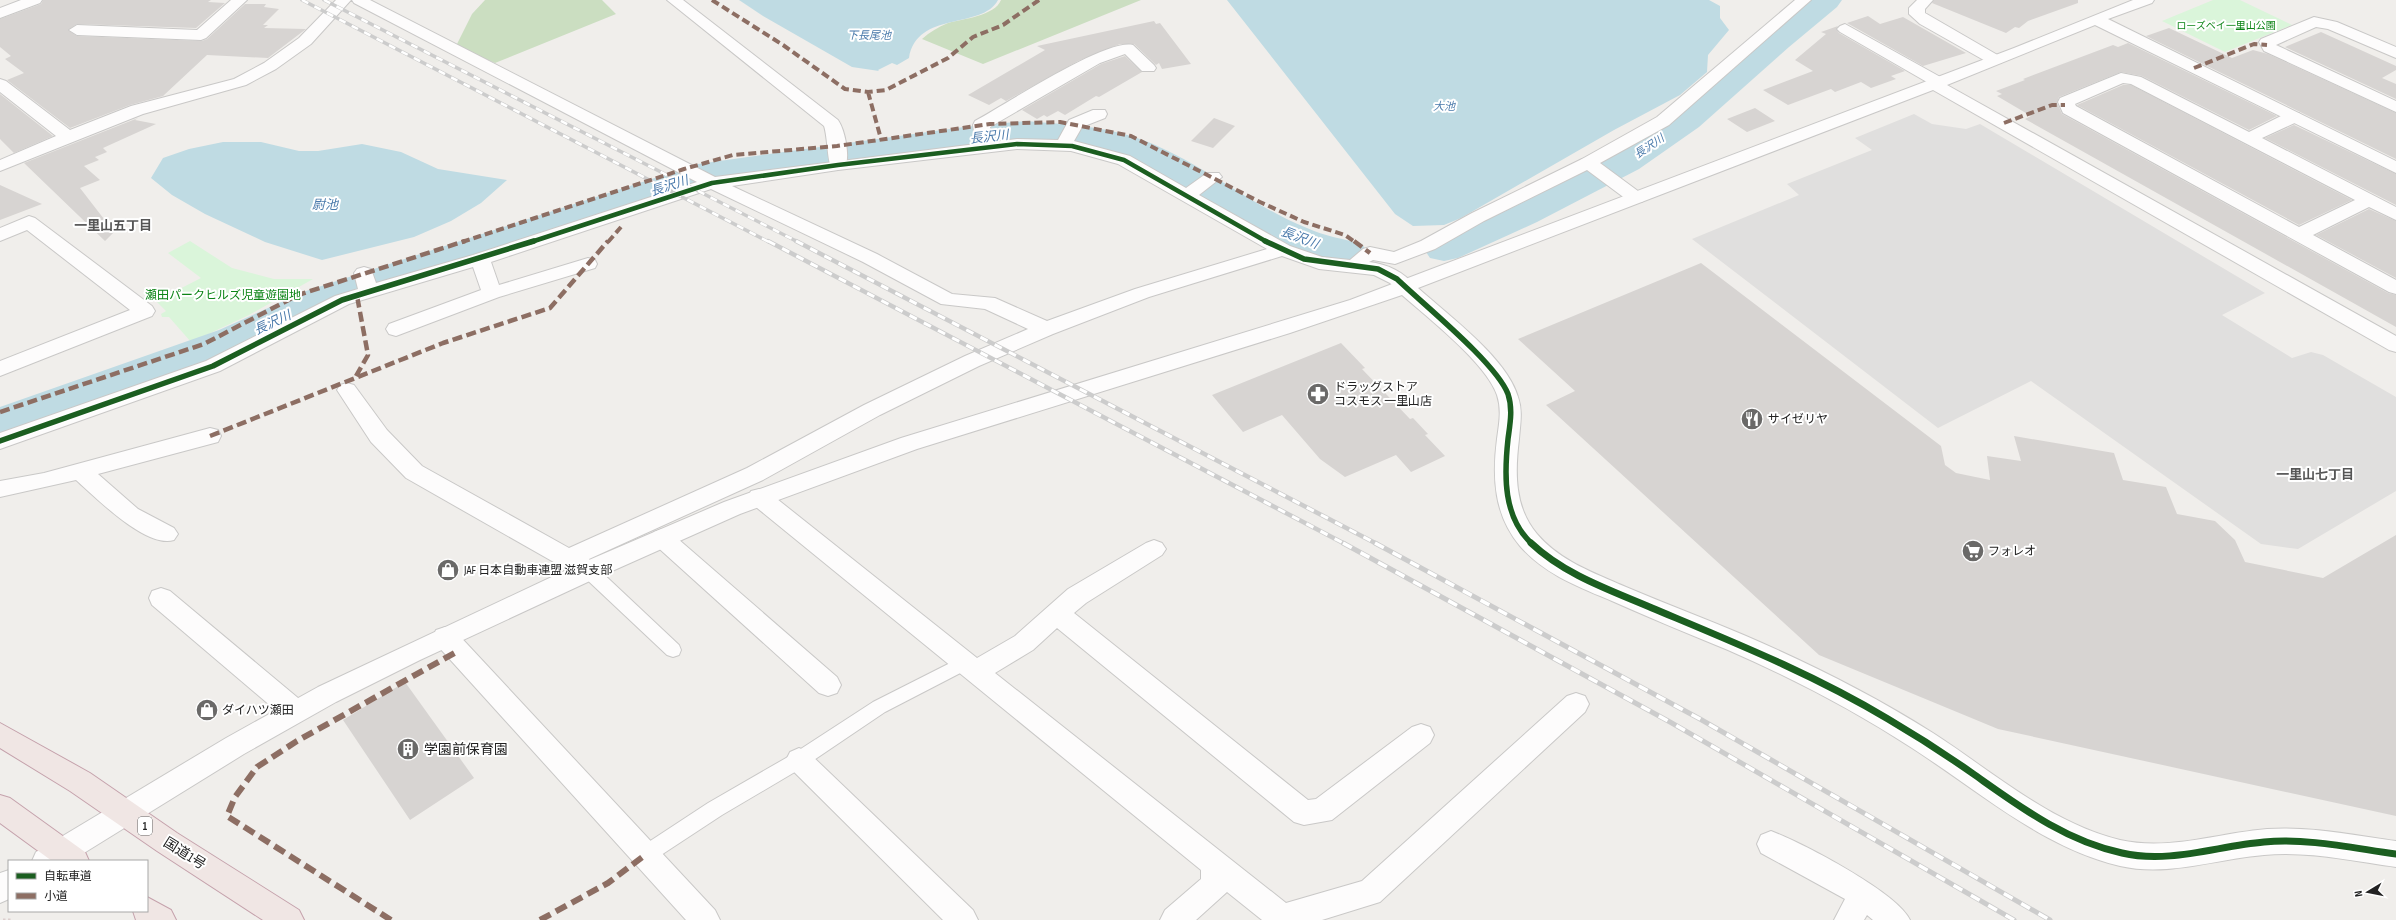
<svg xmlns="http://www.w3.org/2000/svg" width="2396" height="920" viewBox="0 0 2396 920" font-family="'Sofia Sans Condensed','Noto Sans JP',sans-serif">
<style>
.forest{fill:#cbdec1}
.park{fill:#daf5da}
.parking{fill:#e0dfde}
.water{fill:#bfdbe3}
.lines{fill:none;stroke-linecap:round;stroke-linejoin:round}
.river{fill:#bfdbe3;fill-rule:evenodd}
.building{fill:#d7d4d2}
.service-casing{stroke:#c9c8c7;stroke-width:2}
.minor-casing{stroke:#c9c8c7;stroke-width:2}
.tertiary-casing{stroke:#c9c8c7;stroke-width:2}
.trunk-casing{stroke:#c5a2ac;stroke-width:2}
.path{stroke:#dccecd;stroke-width:3;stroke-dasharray:2.5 2.5;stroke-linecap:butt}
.service{fill:#fdfcfc;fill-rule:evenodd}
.minor{fill:#fdfcfc;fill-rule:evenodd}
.tertiary{fill:#fdfcfc;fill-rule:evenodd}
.trunk{fill:#f0e6e4;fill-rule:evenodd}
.rail-far2-casing{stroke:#ccc;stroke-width:3.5}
.rail-far1-casing{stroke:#ccc;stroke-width:4.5}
.rail-casing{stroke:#ccc;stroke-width:5}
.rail-far2{stroke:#fff;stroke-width:2.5;stroke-dasharray:7;stroke-linecap:butt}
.rail-far1{stroke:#fff;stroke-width:3;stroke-dasharray:8;stroke-linecap:butt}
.rail{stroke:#fff;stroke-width:3.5;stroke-dasharray:10;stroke-linecap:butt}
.quiet-far2{stroke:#8d6e63;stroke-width:4;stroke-dasharray:8 4;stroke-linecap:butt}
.quiet-far1{stroke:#8d6e63;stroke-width:4.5;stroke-dasharray:10 4.5;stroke-linecap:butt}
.quiet{stroke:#8d6e63;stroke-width:6;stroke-dasharray:12 6;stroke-linecap:butt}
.cycleway-far2-casing{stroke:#fff;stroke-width:6}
.cycleway-far1-casing{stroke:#fff;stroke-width:8}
.cycleway-casing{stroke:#fff;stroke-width:10}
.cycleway-far2{stroke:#1b5e20;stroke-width:4.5}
.cycleway-far1{stroke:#1b5e20;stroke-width:5.5}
.cycleway{stroke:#1b5e20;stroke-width:7}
.labels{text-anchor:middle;stroke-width:4;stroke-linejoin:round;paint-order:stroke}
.far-park-label{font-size:10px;fill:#0c8416;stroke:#fff}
.far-water-label{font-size:11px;font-style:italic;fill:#4a7aab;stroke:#fff}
.shield{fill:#fff;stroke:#646464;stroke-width:1}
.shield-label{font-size:11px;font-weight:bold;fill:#222}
.park-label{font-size:12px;fill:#0c8416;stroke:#fff}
.poi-label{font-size:12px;fill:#222;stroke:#fff;text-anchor:start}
.water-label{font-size:13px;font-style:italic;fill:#4a7aab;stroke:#fff}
.neighbourhood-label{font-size:13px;font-weight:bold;fill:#555;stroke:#fff}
.near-poi-label{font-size:14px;fill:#222;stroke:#fff;text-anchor:start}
.near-street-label{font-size:14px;fill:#222;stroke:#fff}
</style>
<rect width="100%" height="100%" fill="#f0eeeb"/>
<!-- forest -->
<path class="forest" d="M 485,0 L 602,0 L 616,14 L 495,63 L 456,46 L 472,14 Z
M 1001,0 L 1141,0 L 983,64 L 922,39 C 930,32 938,27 948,23 C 962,19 995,16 1001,0 Z"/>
<!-- park -->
<path class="park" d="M 2213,0 L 2240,0 L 2292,25 L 2225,52 L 2162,21 Z
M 190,241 L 232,268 L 274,279 L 313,279 L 249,315 L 191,342 L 169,317 L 162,317 L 161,314 L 166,311 L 156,301 L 201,278 L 168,253 Z"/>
<!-- parking -->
<path class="parking" d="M 1914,114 L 1932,124 L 1966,129 L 1980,124 L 2265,293 L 2222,315 L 2292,358 L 2311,352 L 2323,355 L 2396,397 L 2396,491 L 2298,549 L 2261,544 L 2031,381 L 1938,428 L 1692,239 L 1799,195 L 1787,184 L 1872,150 L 1855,138 Z"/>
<!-- water -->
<path class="water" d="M 739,0 L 998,0 C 982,30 917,10 909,58 L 897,65 L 892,63 L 878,70 L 879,71 L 852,67 L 763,16 Z
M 1227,0 L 1709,0 L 1720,6 L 1720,18 L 1729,30 L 1708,55 L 1707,72 L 1680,95 L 1614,130 L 1461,218 L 1444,225 L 1413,226 L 1395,214 Z
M 223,142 L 261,142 L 299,151 L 318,151 L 362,144 L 401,152 L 438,169 L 507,180 L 481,203 L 451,221 L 414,237 L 322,260 L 265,242 L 205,214 L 172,195 L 151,178 L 163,158 L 189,149 Z"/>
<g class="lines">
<!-- river -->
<path class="river" d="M 1807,0 L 1842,0 L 1837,7 L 1789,47 L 1699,127 L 1639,169 L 1537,222 L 1458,258 L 1444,261 L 1430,258 L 1424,249 L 1430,240 L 1511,206 L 1613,153 L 1675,113 Z
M 1026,121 C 1072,125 1110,126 1153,144 C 1207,167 1252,206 1307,228 C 1324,236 1344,239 1362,244 L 1368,253 L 1362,262 L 1348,265 L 1279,245 L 1219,212 L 1161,175 L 1126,159 L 1093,147 L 1026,143 L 964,149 L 715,182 L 334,309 L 249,350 L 0,440 L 0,407 L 219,330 L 306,291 L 698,164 L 964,127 Z"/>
</g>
<!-- building -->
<path class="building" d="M 43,0 L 211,0 L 208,2 L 225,3 L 196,28 L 77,24 L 68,30 L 77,36 L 202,41 L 207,39 L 245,4 L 266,4 L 264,7 L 279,9 L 263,25 L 268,25 L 264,28 L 306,29 L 268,58 L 207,55 L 163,96 L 130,105 L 70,128 L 7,80 L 24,73 L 5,59 L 11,56 L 0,47 L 0,19 L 41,4 Z
M 1934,0 L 2078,0 L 2078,3 L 2028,21 L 2019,28 L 2015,27 L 2006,33 L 1932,3 Z
M 1868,16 L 1880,24 L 1903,17 L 1966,53 L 1923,66 L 1847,23 Z
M 1154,21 L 1156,24 L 1160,23 L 1191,64 L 1162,69 L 1159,63 L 1156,65 L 1134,44 L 1120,44 L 1078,61 L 1006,101 L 1001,98 L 989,105 L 968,95 L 1045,50 L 1037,46 Z
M 1838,26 L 1836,29 L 1839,33 L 1905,71 L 1891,76 L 1896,79 L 1871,88 L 1861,82 L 1835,92 L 1831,89 L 1788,105 L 1763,90 L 1813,71 L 1795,60 L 1826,34 L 1821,32 Z
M 2169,28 L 2232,58 L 2253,50 L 2268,54 L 2396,113 L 2396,159 L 2146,36 Z
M 2321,32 L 2396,66 L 2396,70 L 2382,78 L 2396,84 L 2396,99 L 2285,47 Z
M 2128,43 L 2277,116 L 2249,130 L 2142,76 L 2121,72 L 2059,97 L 2057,103 L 2062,114 L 2388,293 L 2396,295 L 2396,327 L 2025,119 L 2031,116 L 1997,96 L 2002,94 L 1996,91 L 2025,80 L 2023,79 L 2113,45 L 2118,47 Z
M 1125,56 L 1142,72 L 1099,97 L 1096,96 L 1065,115 L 1058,111 L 1047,117 L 1044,115 L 1037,119 L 1022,110 L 1101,64 Z
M 2123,85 L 2131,85 L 2352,200 L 2299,225 L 2077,105 Z
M 0,94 L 53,136 L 14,153 L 0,139 Z
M 1755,108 L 1775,121 L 1747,132 L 1727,119 Z
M 138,118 L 135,120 L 156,124 L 103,148 L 107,152 L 95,157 L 99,160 L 84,166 L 100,180 L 80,188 L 114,232 L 105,241 L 24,163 Z
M 1214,118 L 1235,126 L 1213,148 L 1191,141 Z
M 2294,125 L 2396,174 L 2396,205 L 2265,138 Z
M 0,185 L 42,204 L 0,220 Z
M 2369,209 L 2396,221 L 2396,278 L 2316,235 Z
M 1701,263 L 1941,446 L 1945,465 L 1956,473 L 1990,480 L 1987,456 L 2021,461 L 2014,436 L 2114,453 L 2123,480 L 2166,487 L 2177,514 L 2215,521 L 2235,540 L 2245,562 L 2323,578 L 2396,535 L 2396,816 L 1998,729 L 1819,655 L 1546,405 L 1575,391 L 1518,339 Z
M 1341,343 L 1365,368 L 1362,369 L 1410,419 L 1413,418 L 1428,434 L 1425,435 L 1445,456 L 1411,472 L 1396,455 L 1345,477 L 1320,459 L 1282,415 L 1243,432 L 1212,395 Z
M 405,682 L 474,778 L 410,820 L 343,720 Z"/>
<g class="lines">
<!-- service casing -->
<g class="service-casing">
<path id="service" d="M 589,565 L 595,566 L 679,645 L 681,650 L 679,655 L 673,657 L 667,655 L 583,576 L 581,571 L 583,566 Z
M 964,656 L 970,658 L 973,663 L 970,668 L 885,712 L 805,766 L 722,815 L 652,861 L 645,864 L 638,861 L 635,855 L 638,849 L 708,803 L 793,754 L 873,702 Z"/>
</g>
<!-- minor casing -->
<g class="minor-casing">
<path id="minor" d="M 21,0 L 42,0 L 40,3 L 0,18 L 0,8 Z
M 231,0 L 247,0 L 206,38 L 201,40 L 77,35 L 69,30 L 77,25 L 197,30 Z
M 336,0 L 351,0 L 311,44 L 276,69 L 246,85 L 143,114 L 0,171 L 0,160 L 56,136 L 0,92 L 0,79 L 6,81 L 70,130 L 131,106 L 234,79 L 264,63 L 299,38 Z
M 352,0 L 370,0 L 715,177 L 976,144 L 973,125 L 975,121 C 1003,106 1106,38 1133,45 L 1154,65 L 1156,68 L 1154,71 L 1142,71 L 1125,54 L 1100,63 L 990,127 L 993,142 L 1017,139 L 1058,140 L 1069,120 L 1093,110 L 1105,110 L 1107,114 L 1105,118 L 1082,127 L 1074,141 L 1130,156 L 1186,188 L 1207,173 L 1219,173 L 1222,177 L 1199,195 L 1290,246 L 1322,257 L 1350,260 L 1363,249 L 1370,247 L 1394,252 L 1421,241 L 1472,213 L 1582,159 L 1657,117 L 1795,0 L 1811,0 L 1669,125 L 1600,163 L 1642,194 L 1645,198 L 1642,202 L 1630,202 L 1587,170 L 1484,221 L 1435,249 L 1395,264 L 1373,260 L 1369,262 C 1387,264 1405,272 1415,287 L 1412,291 L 1405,293 L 1398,291 L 1390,283 L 1374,275 L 1319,269 L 1282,256 L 1149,297 L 1053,334 L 979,366 L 880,415 L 763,480 L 589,559 L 593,566 L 589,573 L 581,575 L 573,573 L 406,478 L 371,442 L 337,390 L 340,385 L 347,383 L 354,385 L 387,430 L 422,466 L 569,548 L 747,468 L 864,405 L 965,356 L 1028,329 L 985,309 L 941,304 L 863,262 L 711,189 L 491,262 L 499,285 L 588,258 L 595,260 L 597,264 L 595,268 L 499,297 L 396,336 L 389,334 L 386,329 L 389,324 L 481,290 L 473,267 L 349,304 L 220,371 L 0,449 L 0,433 L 206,361 L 335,296 L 358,289 L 354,273 L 357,269 L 364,267 L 371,269 L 376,283 L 473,255 L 697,182 L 354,3 ZM 1017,149 L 1071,151 L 1118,164 L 1267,249 L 1135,289 L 1047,321 L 995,298 L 952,294 L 877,254 L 732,186 L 838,170 Z
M 1917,0 L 1933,0 L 1925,9 L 1925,13 L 2001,57 L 2003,60 L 2001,63 L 1989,63 L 1920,24 L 1909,14 L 1909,8 Z
M 2314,17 L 2337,22 L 2396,47 L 2396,58 L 2328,29 L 2316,27 L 2276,45 L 2396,101 L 2396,112 L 2264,51 L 2259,42 L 2261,39 Z
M 1845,24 L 1944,79 L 1946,82 L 1944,85 L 1932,85 L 1840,32 L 1837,29 L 1840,26 Z
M 2121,73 L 2141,77 L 2249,132 L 2287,113 L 2299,113 L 2301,117 L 2299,121 L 2262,138 L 2396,207 L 2396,220 L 2369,207 L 2313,235 L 2396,280 L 2396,294 L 2389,292 L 2063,113 L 2058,102 L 2060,98 ZM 2123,83 L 2131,84 L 2355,200 L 2299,227 L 2076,106 L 2075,104 Z
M 29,216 L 35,218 L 152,306 L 155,311 L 152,316 L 0,376 L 0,361 L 130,310 L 27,230 L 0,241 L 0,228 Z
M 210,428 L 218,430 L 221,436 L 218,442 L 98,474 L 138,509 L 174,528 L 178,534 L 174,540 C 147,549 96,498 76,480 L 0,497 L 0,481 L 44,473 Z
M 759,489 L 767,491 L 977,658 L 1015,636 L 1068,589 L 1146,543 L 1154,540 L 1162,543 L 1166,549 L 1162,555 L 1086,603 L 1074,613 L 1308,800 L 1316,799 L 1412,727 L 1421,724 L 1430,727 L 1434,735 L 1430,743 L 1332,820 L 1304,825 L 1294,822 L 1057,628 L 1033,650 L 995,673 L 1286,903 L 1362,881 L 1567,696 L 1576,693 L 1585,696 L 1589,704 L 1585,712 L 1380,902 L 1322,920 L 1262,920 L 1227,892 L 1196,920 L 1160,920 L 1165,910 L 1201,879 L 1201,870 L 751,503 L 748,497 L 751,491 Z
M 662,529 L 670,532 L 837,677 L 841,685 L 837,693 L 828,696 L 819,693 L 654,544 L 650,538 L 654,532 Z
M 161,588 L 170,591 L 304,703 L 308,711 L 304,719 L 295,722 L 286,719 L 152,605 L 149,598 L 152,591 Z
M 445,627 L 454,630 L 715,910 L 720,920 L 686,920 L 436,644 L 433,637 L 436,630 Z
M 799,748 L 808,752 L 973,910 L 978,920 L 943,920 L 790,768 L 786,760 L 790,752 Z
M 1771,831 C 1802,843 1897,892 1910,920 L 1873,920 L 1867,915 L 1864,920 L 1834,920 L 1845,899 L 1761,853 L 1757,844 L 1761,835 Z"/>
</g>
<!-- tertiary casing -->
<g class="tertiary-casing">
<path id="tertiary" d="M 667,0 L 683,0 L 838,120 C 845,130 851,159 844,169 L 832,169 C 827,161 828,138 824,126 Z
M 2133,0 L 2154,0 L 2152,3 L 2108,19 L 2396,161 L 2396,173 L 2095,25 L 1947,85 L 2396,336 L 2396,352 L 2389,350 L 1933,90 L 1418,288 C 1448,315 1507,358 1518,397 C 1523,411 1520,425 1519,439 C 1515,472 1514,507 1537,534 C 1560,561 1594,573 1626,587 C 1666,604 1706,619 1746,636 C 1811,664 1873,695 1933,733 C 1992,771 2050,823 2120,840 C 2169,851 2218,833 2267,829 C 2310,826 2353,835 2396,841 L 2396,867 C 2352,861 2308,851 2264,855 C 2216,859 2168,877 2120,866 C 2041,847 1979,791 1912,748 C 1854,710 1792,678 1728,650 C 1689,634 1650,618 1612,601 C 1579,587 1544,574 1520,546 C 1494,515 1492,478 1497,439 C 1499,424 1502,410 1497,395 C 1486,363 1428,318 1402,295 L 1290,333 L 917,449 L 740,514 L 592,580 L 420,660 L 336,702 L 244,754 L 71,861 L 32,861 L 36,852 L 226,738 L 318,687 L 575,566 L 724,502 L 901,438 L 1350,300 L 2014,48 Z
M 1588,158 L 1596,160 L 1599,164 L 1596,168 C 1589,169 1584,169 1579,163 L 1582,159 Z
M 9,870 L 9,899 L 0,903 L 0,873 Z"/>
</g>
<!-- trunk casing -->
<g class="trunk-casing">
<path id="trunk" d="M 0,723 L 90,773 L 177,833 L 299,910 L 304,920 L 263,920 L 157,851 L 70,791 L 0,748 Z
M 0,795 L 10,798 L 85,852 L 89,861 L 52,861 L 0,823 Z
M 147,897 L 171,910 L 176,920 L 136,920 L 133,911 L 147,911 Z"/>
</g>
<!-- path -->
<path class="path" d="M 3,920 L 12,920"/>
<!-- service -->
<use href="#service" class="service"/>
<!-- minor -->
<use href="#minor" class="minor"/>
<!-- tertiary -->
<use href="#tertiary" class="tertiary"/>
<!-- trunk -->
<use href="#trunk" class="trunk"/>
<!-- rail-far2 casing -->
<g class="rail-far2-casing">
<path id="rail-far2" d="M 302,0 L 769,242
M 324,0 L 798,242"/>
</g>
<!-- rail-far1 casing -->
<g class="rail-far1-casing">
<path id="rail-far1" d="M 768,241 L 1345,544
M 796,241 L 1377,544"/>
</g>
<!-- rail casing -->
<g class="rail-casing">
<path id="rail" d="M 1343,543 L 1670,722 L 2014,920
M 1375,543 L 1700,719 L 2050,920"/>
</g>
<!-- rail-far2 -->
<use href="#rail-far2" class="rail-far2"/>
<!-- rail-far1 -->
<use href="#rail-far1" class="rail-far1"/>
<!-- rail -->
<use href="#rail" class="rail"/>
<!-- quiet-far2 -->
<path class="quiet-far2" d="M 712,0 L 783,45 L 845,89 L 868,92 L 886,90 L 948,58 L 973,37 L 1003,25 L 1039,0
M 2194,68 L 2254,44 L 2267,45
M 868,92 L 881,139
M 2004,123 L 2052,105 L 2065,105
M 462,242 L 684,169 L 733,155 L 837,146 L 990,124 L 1060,122 L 1131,136 L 1260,202 L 1304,222 L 1345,235 L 1355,242
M 608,242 L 621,227"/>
<!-- quiet-far1 -->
<path class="quiet-far1" d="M 1354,241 L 1370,253
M 356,376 L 368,355 L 357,296
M 0,412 L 204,344 L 298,295 L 465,241
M 210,436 L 443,343 L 550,308 L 608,241"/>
<!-- quiet -->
<path class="quiet" d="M 391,920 L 227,816 L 235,797 L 257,767 L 297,741 L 458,651
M 540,920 L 608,883 L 645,855"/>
<!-- cycleway-far2 casing -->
<g class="cycleway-far2-casing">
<path id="cycleway-far2" d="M 531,242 L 712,183 L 838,165 L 1017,144 L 1072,146 L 1124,160 L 1267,242"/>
</g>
<!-- cycleway-far1 casing -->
<g class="cycleway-far1-casing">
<path id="cycleway-far1" d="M 1265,241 L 1304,259 L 1378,269 L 1397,279 C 1424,305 1496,363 1508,394 C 1513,409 1510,424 1508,439 C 1504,476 1503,517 1532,544
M 0,441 L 213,366 L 342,300 L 534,241"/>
</g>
<!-- cycleway casing -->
<g class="cycleway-casing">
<path id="cycleway" d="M 1531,543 C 1565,575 1610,590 1652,608 C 1733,642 1813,674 1888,719 C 1917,736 1945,754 1972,773 C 2019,806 2065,841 2122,853 C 2169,864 2217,846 2264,842 C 2308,838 2352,848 2396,854"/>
</g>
<!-- cycleway-far2 -->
<use href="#cycleway-far2" class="cycleway-far2"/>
<!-- cycleway-far1 -->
<use href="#cycleway-far1" class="cycleway-far1"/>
<!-- cycleway -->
<use href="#cycleway" class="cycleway"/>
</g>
<!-- icons -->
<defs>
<g id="pharmacy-disc" transform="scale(1.15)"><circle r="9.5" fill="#6a6968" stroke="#fff"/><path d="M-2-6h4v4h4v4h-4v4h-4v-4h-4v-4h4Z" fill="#fff"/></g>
<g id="restaurant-disc" transform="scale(1.15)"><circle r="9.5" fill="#6a6968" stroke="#fff"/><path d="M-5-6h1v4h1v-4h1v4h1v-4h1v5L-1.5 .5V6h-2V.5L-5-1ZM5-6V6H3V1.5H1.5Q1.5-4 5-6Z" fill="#fff"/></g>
<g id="supermarket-disc" transform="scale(1.15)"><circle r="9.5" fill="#6a6968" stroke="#fff"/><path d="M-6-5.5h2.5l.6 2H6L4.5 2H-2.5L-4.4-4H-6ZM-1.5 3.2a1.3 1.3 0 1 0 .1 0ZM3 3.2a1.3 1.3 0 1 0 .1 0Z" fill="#fff"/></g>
<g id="shop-disc" transform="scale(1.15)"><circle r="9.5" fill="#6a6968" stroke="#fff"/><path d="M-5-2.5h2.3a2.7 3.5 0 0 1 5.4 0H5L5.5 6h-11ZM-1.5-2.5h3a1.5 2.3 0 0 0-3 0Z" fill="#fff"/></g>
<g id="building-disc" transform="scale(1.15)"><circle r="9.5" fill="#6a6968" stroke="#fff"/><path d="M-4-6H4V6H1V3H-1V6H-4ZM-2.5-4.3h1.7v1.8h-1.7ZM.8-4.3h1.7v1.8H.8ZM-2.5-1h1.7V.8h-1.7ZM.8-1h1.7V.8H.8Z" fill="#fff"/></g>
</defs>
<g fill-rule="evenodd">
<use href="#pharmacy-disc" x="1318" y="394"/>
<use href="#restaurant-disc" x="1752" y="419"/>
<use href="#supermarket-disc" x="1973" y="551"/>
<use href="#shop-disc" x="448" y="570"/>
<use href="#shop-disc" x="207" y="710"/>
<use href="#building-disc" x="408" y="749"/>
</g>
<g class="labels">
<!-- far-park labels -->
<g class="far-park-label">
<text x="2226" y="29">ローズベイ一里山公園</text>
</g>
<!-- far-water labels -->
<g class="far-water-label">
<text x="869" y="39">下長尾池</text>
<text x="1444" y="110">大池</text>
<text transform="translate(1649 146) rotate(-34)" y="4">長沢川</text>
</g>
<!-- shield labels -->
<rect class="shield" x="138" y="817" width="14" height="18" rx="3"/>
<g class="shield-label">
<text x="145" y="830">1</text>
</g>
<!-- park labels -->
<g class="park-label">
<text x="223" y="299">瀬田パークヒルズ児童遊園地</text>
</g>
<!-- poi labels -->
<g class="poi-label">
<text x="1334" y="391">ドラッグストア<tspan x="1334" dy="14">コスモス 一里山店</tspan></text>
<text x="1768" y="423">サイゼリヤ</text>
<text x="1988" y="555">フォレオ</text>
<text x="464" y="574">JAF 日本自動車連盟 滋賀支部</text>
<text x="222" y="714">ダイハツ瀬田</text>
</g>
<!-- water labels -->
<g class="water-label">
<text transform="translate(989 136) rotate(-6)" y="5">長沢川</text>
<text transform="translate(669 185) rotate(-18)" y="5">長沢川</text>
<text x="325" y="209">尉池</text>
<text transform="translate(1300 237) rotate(21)" y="5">長沢川</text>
<text transform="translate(272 322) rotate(-25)" y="5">長沢川</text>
</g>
<!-- neighbourhood labels -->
<g class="neighbourhood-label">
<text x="113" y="230">一里山五丁目</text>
<text x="2315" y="479">一里山七丁目</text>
</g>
<!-- near-poi labels -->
<g class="near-poi-label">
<text x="424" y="754">学園前保育園</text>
</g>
<!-- near-street labels -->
<g class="near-street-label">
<text transform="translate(185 853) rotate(32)" y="5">国道1号</text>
</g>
</g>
<!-- legend -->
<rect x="8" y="860" width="140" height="52" fill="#ffffff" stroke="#a7a7a7"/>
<rect x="16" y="873" width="20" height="6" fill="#1b5e20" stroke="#a7a7a7"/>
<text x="44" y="880" font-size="12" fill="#222222">自転車道</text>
<rect x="16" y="893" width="20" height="6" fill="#8d6e63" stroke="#a7a7a7"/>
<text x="44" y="900" font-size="12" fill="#222222">小道</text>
<!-- north arrow -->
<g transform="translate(2368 892) rotate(260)" stroke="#ffffff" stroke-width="3" paint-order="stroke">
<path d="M0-3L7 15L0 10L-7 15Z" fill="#222222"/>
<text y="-6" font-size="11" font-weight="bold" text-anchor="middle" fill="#222222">N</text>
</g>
</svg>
